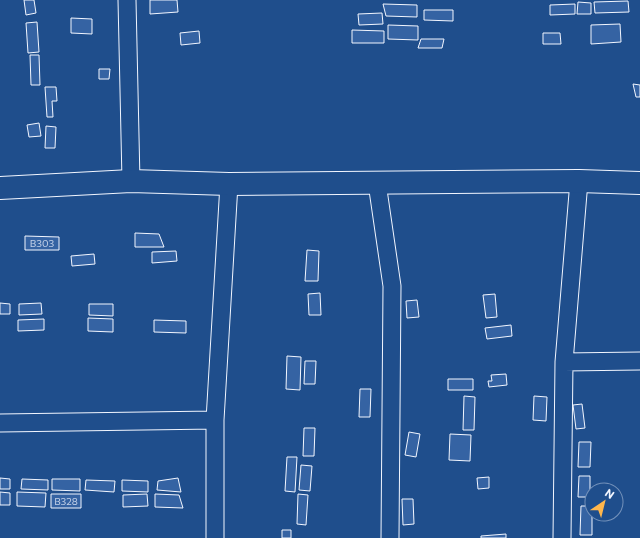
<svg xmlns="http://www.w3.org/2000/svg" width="640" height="538" viewBox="0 0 640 538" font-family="Commissioner,sans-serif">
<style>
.building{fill:#3563a3;stroke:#f2f6ff}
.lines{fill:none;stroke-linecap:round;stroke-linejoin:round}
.street-casing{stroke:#f2f6ff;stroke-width:19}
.secondary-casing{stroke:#f2f6ff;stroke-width:24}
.street{stroke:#1f4e8c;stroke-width:17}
.secondary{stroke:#1f4e8c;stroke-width:22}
.labels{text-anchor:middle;stroke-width:3;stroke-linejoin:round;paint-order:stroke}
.number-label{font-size:10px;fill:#c3d1e8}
</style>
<rect width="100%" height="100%" fill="#1f4e8c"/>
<!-- building -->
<path class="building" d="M 24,0 L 34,0 L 36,13 L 26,15 Z
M 150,0 L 177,0 L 178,12 L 150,14 Z
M 628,1 L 629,12 L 595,13 L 594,2 Z
M 578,2 L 591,3 L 591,14 L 577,14 Z
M 383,4 L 417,5 L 417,17 L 386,16 Z
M 575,4 L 575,14 L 550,15 L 550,5 Z
M 424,10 L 453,10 L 453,21 L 424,20 Z
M 382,13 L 383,24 L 359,25 L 358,14 Z
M 71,18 L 92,19 L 92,34 L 71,33 Z
M 37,22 L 39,52 L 28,53 L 26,23 Z
M 620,24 L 621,42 L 591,44 L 591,25 Z
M 388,25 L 418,26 L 418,40 L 388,39 Z
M 352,30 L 384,31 L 384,43 L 352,43 Z
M 199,31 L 200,43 L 181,45 L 180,33 Z
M 543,33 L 560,33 L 561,44 L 543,44 Z
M 421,39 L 444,39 L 442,48 L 418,48 Z
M 30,55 L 39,55 L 40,85 L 31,85 Z
M 99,69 L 110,69 L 109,79 L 99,79 Z
M 633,84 L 640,85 L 640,97 L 636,97 Z
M 45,87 L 56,87 L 57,101 L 52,101 L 53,117 L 47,117 Z
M 39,123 L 41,136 L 29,137 L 27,125 Z
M 46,126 L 56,127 L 55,148 L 45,148 Z
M 135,233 L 159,234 L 164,247 L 135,247 Z
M 25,236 L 59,237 L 59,250 L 25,250 Z
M 307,250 L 319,251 L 318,281 L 305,281 Z
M 176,251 L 177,261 L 152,263 L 152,252 Z
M 94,254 L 95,264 L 72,266 L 71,256 Z
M 320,293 L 321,315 L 309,315 L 308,294 Z
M 495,294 L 497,317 L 486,318 L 483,295 Z
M 417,300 L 419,317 L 407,318 L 406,301 Z
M 0,303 L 10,304 L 10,314 L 0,314 Z
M 41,303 L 42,314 L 19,315 L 19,304 Z
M 89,304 L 113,304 L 113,316 L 89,315 Z
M 88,318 L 113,319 L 113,332 L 88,331 Z
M 44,319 L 44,330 L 18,331 L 18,320 Z
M 154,320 L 186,321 L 186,333 L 154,332 Z
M 511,325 L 512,336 L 487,339 L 485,328 Z
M 287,356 L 301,357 L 300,390 L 286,389 Z
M 305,361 L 316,361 L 315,384 L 304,384 Z
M 506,374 L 507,385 L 489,387 L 488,381 L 492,381 L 491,375 Z
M 448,379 L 473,379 L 473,390 L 448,390 Z
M 360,389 L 371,389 L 370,417 L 359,417 Z
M 464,396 L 475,397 L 474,430 L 463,430 Z
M 534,396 L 547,397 L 546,421 L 533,420 Z
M 582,404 L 585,428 L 576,429 L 573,405 Z
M 304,428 L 315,428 L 314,456 L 303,456 Z
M 409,432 L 420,434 L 416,457 L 405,455 Z
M 450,434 L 471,435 L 470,461 L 449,460 Z
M 579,442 L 591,442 L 590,467 L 578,467 Z
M 287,457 L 297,457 L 295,492 L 285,491 Z
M 301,465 L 312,466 L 310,491 L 299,490 Z
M 579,476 L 590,476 L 590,497 L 578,497 Z
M 489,477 L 489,488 L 478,489 L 477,478 Z
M 0,478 L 10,479 L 10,489 L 0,489 Z
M 178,478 L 181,492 L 157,490 L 158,481 Z
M 22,479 L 48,480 L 48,490 L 21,489 Z
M 52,479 L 80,479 L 80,491 L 52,490 Z
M 86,480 L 115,481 L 114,492 L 85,490 Z
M 122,480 L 148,481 L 148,492 L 122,491 Z
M 0,492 L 10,493 L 10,505 L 0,505 Z
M 17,492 L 46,493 L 45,507 L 17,506 Z
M 51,494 L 81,494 L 81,508 L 51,508 Z
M 147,494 L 148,506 L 123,507 L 123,495 Z
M 155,494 L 179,495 L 183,508 L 155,507 Z
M 298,494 L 308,495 L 306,525 L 297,524 Z
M 402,499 L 413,499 L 414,524 L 403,525 Z
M 581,506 L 592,506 L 592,535 L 580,535 Z
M 282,530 L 291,530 L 291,538 L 282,538 Z
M 506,534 L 506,538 L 481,538 L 481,536 Z"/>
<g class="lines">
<!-- street casing -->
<g class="street-casing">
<path id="street" d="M 127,0 L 131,181
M 377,183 L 392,286 L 390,538
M 564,362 L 640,361
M 0,423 L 215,420
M 215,538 L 215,420 L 229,184
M 562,538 L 564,362 L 579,181"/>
</g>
<!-- secondary casing -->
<g class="secondary-casing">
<path id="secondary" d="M 0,188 L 131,181 L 229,184 L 579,181 L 640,183"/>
</g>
<!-- street -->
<use href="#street" class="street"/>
<!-- secondary -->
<use href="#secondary" class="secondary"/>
</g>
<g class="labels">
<!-- number labels -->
<g class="number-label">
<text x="42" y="247">B303</text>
<text x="66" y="505">B328</text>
</g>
</g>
<!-- north arrow -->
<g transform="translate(604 502) rotate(35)"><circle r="19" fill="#1f4e8c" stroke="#7391ba"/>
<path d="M0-3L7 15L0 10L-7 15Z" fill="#ffb74d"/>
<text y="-6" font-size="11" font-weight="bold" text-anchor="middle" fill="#f2f6ff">N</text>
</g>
</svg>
